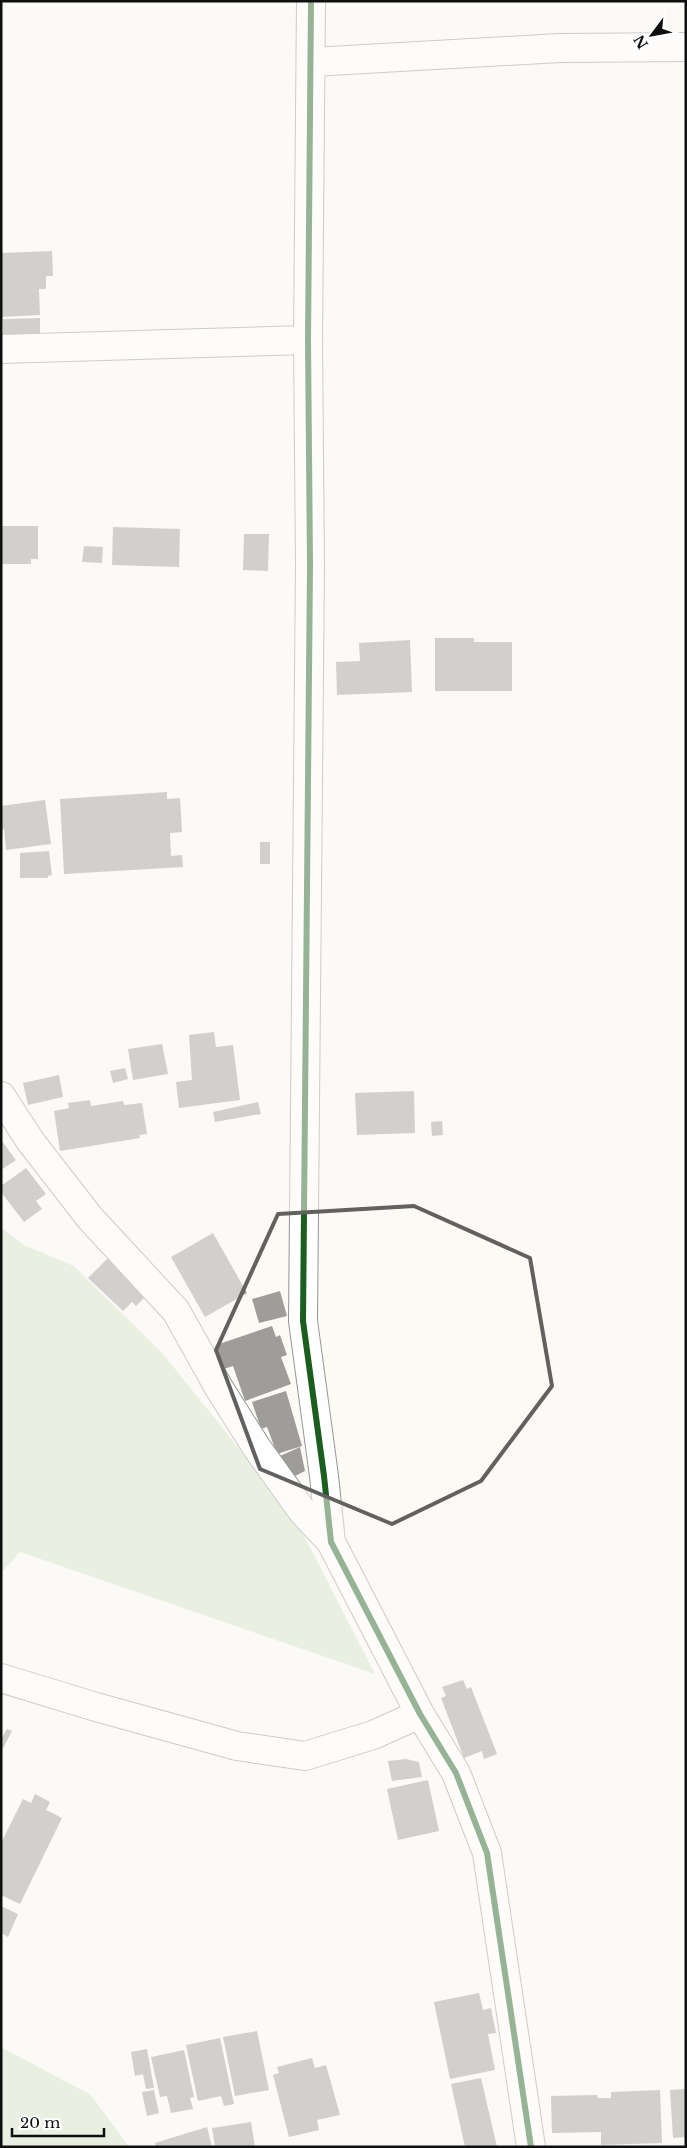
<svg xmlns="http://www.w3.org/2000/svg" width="687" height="2148" viewBox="0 0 687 2148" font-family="'Libre Baskerville',serif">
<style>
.forest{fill:#d6e5c7}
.building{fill:#9f9d9a}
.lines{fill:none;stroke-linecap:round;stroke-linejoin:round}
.minor-casing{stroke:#959593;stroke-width:30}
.minor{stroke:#fefefe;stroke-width:28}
.cycleway-casing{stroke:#fff;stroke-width:9}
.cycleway{stroke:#1b5e20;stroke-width:6}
.marked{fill:none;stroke:#626160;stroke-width:4;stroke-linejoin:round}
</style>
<rect width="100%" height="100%" fill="#fbfaf5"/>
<!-- forest -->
<path class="forest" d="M 1,1227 L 24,1245 L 74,1266 L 163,1354 L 295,1518 L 375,1674 L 20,1552 L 1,1573 Z
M 1,2047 L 91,2095 L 129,2147 L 1,2147 Z"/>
<!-- building -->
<path class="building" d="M 52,251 L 53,276 L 46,276 L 46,289 L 39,289 L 40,315 L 2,317 L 1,253 Z
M 40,318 L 40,335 L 3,335 L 3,319 Z
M 1,526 L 38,526 L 38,559 L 31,559 L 31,564 L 1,564 Z
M 113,527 L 180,529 L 179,567 L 112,565 Z
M 244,534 L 269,534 L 268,571 L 243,570 Z
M 84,546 L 103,547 L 102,563 L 82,562 Z
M 435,638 L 474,638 L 474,642 L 512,642 L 512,691 L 435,691 Z
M 410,640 L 412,692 L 337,695 L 336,662 L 360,661 L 359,643 Z
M 167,792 L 167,799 L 180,798 L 182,832 L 170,833 L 171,856 L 182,855 L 183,867 L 64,874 L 60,799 Z
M 45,800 L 51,844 L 6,850 L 4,829 L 1,830 L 1,806 Z
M 260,842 L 270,842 L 270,864 L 260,864 Z
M 49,851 L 52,875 L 48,876 L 48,878 L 20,878 L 20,853 Z
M 214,1032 L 216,1047 L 233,1045 L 240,1100 L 179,1108 L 176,1082 L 192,1080 L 189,1035 Z
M 162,1044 L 168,1074 L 133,1080 L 128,1049 Z
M 125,1068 L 128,1079 L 113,1083 L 110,1071 Z
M 59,1075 L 63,1097 L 28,1105 L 23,1083 Z
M 414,1091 L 415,1133 L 357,1135 L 355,1093 Z
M 90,1100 L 91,1106 L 123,1101 L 124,1105 L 142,1103 L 147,1134 L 139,1135 L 140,1138 L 60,1151 L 54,1111 L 69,1108 L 68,1103 Z
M 258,1102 L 261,1114 L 215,1122 L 213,1112 Z
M 442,1121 L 443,1135 L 432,1136 L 431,1122 Z
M 1,1140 L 16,1160 L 1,1170 Z
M 26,1168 L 46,1194 L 36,1201 L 42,1209 L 24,1222 L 1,1192 L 1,1186 Z
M 213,1233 L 247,1293 L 205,1317 L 171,1257 Z
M 109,1257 L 147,1295 L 136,1306 L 132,1302 L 123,1311 L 88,1278 Z
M 280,1291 L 287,1316 L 259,1323 L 252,1299 Z
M 272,1326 L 276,1337 L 280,1335 L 287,1355 L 281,1357 L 291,1384 L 245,1401 L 233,1366 L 224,1369 L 216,1345 Z
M 286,1391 L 302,1446 L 277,1454 L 267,1427 L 261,1429 L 252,1402 Z
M 300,1447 L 305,1471 L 291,1478 L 280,1456 Z
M 463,1680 L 467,1689 L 471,1687 L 497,1754 L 484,1759 L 482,1751 L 464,1758 L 441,1698 L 446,1696 L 442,1687 Z
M 7,1729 L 12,1731 L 1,1752 L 1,1739 Z
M 406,1759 L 419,1762 L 422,1777 L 392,1781 L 388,1761 Z
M 428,1780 L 439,1831 L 398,1840 L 387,1789 Z
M 35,1794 L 50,1802 L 46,1810 L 62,1818 L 20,1904 L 1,1895 L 1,1843 L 23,1799 L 31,1803 Z
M 1,1906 L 18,1914 L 8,1937 L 1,1933 Z
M 479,1993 L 483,2010 L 491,2008 L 496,2033 L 488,2034 L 495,2070 L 450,2079 L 434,2002 Z
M 257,2031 L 269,2090 L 235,2096 L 223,2037 Z
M 220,2038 L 234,2104 L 224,2106 L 221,2096 L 198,2101 L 186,2045 Z
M 147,2049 L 154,2088 L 146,2089 L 143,2074 L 135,2076 L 131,2052 Z
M 184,2050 L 194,2097 L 190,2098 L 193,2109 L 171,2113 L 167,2096 L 160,2097 L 151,2057 Z
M 312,2058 L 315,2068 L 326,2065 L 340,2115 L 317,2120 L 319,2130 L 289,2137 L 273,2075 L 279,2073 L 277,2067 Z
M 481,2078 L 497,2147 L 465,2147 L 451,2084 Z
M 686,2089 L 686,2137 L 673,2138 L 670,2090 Z
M 154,2090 L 159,2113 L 147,2116 L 142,2092 Z
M 660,2090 L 662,2143 L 601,2145 L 601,2132 L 552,2133 L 551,2096 L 597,2095 L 598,2098 L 611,2098 L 611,2092 Z
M 251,2122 L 255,2147 L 215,2147 L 212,2128 Z
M 207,2127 L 212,2147 L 156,2147 L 155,2143 Z"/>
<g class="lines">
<!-- minor casing -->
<g class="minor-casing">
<path id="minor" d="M 311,1 L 308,340 L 310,565 L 303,1321 L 324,1476 L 331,1542 L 420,1714 L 456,1773 L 487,1853 L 531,2147
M 312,62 L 560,48 L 686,47
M 1,349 L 308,340
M 1,1096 L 31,1142 L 90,1218 L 176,1311 L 219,1388 L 257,1448 L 303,1512 L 331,1542
M 1,1678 L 96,1707 L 237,1746 L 305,1756 L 373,1735 L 420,1714"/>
</g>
<!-- minor -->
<use href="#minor" class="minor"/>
<!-- cycleway casing -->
<g class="cycleway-casing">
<path id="cycleway" d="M 311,1 L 308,340 L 310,565 L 303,1321 L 324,1476 L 331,1542 L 420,1714 L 456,1773 L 487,1853 L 531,2147"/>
</g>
<!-- cycleway -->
<use href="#cycleway" class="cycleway"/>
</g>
<!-- marked area -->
<path d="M0 0H687V2148H0ZM 414,1206 L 530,1258 L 552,1386 L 481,1481 L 392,1524 L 260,1469 L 216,1350 L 278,1214 Z" fill="#fbfaf5" fill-opacity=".55" fill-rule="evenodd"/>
<path class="marked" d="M 414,1206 L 530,1258 L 552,1386 L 481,1481 L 392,1524 L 260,1469 L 216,1350 L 278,1214 Z"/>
<!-- border -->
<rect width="687" height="2148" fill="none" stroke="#0f0f0f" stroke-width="5"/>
<!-- north arrow -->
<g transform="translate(652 35) rotate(238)" stroke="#ffffff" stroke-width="4" paint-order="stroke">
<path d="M0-4L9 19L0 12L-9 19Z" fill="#0f0f0f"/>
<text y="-8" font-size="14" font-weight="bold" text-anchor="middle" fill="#0f0f0f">N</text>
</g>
<!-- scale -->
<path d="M12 2128v8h92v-8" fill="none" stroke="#0f0f0f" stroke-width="2.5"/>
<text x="20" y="2128" font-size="15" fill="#0f0f0f" stroke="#ffffff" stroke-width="4" paint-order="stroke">20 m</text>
</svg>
